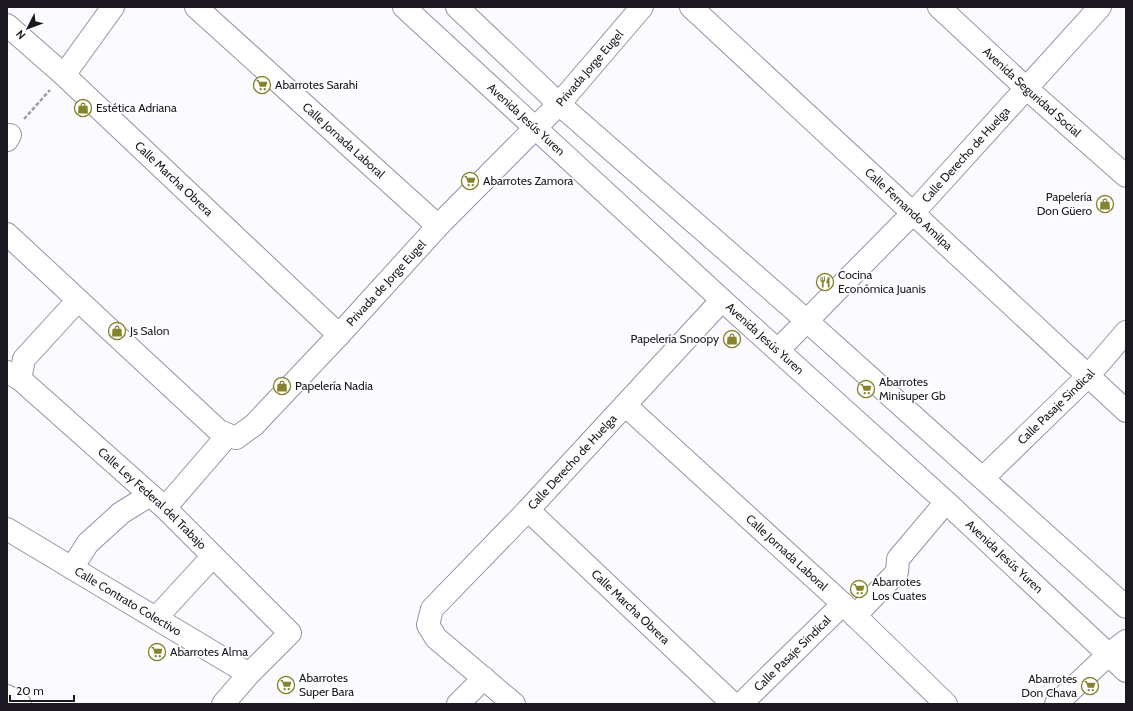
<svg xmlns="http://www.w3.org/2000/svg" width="1133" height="711" viewBox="0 0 1133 711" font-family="Cabin,sans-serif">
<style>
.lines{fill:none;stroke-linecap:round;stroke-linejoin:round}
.street-casing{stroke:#9890a9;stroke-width:24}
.secondary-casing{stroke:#9890a9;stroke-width:24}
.path{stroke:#a09ea5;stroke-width:2.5;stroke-dasharray:4 2;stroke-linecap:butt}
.street{stroke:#fff;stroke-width:22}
.secondary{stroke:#fff;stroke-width:22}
.labels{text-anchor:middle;stroke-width:3.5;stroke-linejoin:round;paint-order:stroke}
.street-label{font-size:12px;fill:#1b1822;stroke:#fff}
.poi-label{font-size:12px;fill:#1b1822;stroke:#fff;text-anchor:start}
</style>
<rect width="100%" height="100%" fill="#fbfaff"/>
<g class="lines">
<!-- street casing -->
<g class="street-casing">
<g id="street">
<path id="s1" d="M 196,7 L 438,226"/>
<path id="s2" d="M 691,7 L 1126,411"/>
<path id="s3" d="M 939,7 L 1026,88 L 1126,176"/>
<path id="s4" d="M 7,25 L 64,75 L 339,335"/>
<path d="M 64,75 L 113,7"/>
<path d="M 7,140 L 10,135"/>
<path id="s5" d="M 7,234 L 219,431 L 236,438 L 254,425 L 339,335 L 438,226 L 559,104 L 642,7"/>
<path id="s6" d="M 778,350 L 913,213 L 1100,7"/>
<path id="s7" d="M 7,372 L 20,379 L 165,508 L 290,633 L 249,674 L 223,704"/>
<path d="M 20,379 L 24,359 L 78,300"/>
<path id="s8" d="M 625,405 L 843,604 L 946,704"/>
<path id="s9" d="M 983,478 L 1088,376 L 1126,332"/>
<path d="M 165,508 L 228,435"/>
<path id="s10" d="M 528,510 L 733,704"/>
<path id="s11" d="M 7,529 L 249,674"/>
<path d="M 72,568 L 88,543 L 121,513 L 150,495"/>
<path d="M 855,616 L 897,572 L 898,559 L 946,502"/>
<path d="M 156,618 L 213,556"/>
<path d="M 7,696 L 20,704"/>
<path d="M 458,704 L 484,678"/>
<path id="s12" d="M 514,704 L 436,638 L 428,625 L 432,609 L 528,510 L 722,300"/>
<path id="s13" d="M 741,704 L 843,604"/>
<path d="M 1056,704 L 1109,654 L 1126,641"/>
</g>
</g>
<!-- secondary casing -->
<g class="secondary-casing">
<g id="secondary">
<path id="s14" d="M 404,7 L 722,300 L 946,502 L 1126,671"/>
<path d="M 457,7 L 559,104 L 807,321 L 1126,607"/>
</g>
</g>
<!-- path -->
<path class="path" d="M 24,119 L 50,90"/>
<!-- street -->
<use href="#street" class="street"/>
<!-- secondary -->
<use href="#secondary" class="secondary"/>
</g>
<!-- icons -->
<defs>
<g id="supermarket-ring" transform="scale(0.9)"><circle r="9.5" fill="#fff" stroke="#85832c" stroke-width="1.5"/><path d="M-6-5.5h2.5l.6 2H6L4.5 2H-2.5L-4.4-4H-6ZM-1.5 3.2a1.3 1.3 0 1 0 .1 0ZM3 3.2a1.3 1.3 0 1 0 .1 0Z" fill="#85832c"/></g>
<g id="shop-ring" transform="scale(0.9)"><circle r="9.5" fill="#fff" stroke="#85832c" stroke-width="1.5"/><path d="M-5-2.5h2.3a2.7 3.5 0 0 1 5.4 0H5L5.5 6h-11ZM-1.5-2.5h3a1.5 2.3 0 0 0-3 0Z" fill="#85832c"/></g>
<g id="restaurant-ring" transform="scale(0.9)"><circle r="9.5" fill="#fff" stroke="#85832c" stroke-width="1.5"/><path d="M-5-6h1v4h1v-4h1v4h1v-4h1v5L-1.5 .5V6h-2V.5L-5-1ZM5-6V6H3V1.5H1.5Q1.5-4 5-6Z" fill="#85832c"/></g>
</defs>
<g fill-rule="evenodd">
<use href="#supermarket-ring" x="262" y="85"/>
<use href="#shop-ring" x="83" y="108"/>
<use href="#supermarket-ring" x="470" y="181"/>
<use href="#shop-ring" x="1105" y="204"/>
<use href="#restaurant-ring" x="825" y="282"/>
<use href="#shop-ring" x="117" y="331"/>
<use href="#shop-ring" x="732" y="339"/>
<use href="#shop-ring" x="282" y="386"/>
<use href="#supermarket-ring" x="866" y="389"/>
<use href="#supermarket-ring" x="859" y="589"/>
<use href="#supermarket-ring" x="157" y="652"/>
<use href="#supermarket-ring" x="286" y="685"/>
<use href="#supermarket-ring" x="1090" y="686"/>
</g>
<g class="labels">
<!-- street labels -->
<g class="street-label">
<text dy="4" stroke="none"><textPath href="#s5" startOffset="820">Privada Jorge Eugel</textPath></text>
<text dy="4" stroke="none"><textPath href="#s3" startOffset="126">Avenida Seguridad Social</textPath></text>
<text dy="4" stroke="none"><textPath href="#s14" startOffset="166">Avenida Jesús Yuren</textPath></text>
<text dy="4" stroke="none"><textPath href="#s1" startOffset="199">Calle Jornada Laboral</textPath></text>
<text dy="4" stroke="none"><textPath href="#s6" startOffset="271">Calle Derecho de Huelga</textPath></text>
<text dy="4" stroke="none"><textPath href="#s4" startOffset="227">Calle Marcha Obrera</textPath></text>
<text dy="4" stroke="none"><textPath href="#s2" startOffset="297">Calle Fernando Amilpa</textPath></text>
<text dy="4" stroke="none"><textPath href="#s5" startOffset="524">Privada de Jorge Eugel</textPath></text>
<text dy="4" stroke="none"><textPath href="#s14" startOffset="490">Avenida Jesús Yuren</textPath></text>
<text dy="4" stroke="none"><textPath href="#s9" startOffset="102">Calle Pasaje Sindical</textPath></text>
<text dy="4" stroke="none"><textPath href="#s12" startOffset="337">Calle Derecho de Huelga</textPath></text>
<text dy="4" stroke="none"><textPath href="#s7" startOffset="193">Calle Ley Federal del Trabajo</textPath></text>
<text dy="4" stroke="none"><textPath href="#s8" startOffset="219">Calle Jornada Laboral</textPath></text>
<text dy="4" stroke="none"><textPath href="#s14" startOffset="814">Avenida Jesús Yuren</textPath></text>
<text dy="4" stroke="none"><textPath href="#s11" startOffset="141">Calle Contrato Colectivo</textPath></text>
<text dy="4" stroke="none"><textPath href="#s10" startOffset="141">Calle Marcha Obrera</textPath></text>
<text dy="4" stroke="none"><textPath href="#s13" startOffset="72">Calle Pasaje Sindical</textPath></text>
</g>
<!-- poi labels -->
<g class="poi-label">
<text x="275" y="89">Abarrotes Sarahi</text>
<text x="96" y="112">Estética Adriana</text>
<text x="483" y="185">Abarrotes Zamora</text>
<text x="1092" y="201" text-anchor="end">Papelería<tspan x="1092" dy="14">Don Güero</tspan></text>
<text x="838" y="279">Cocina<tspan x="838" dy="14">Económica Juanis</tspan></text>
<text x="130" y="335">Js Salon</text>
<text x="719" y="343" text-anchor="end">Papelería Snoopy</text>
<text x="879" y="386">Abarrotes<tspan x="879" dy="14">Minisuper Gb</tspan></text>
<text x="295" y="390">Papelería Nadia</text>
<text x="872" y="586">Abarrotes<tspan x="872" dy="14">Los Cuates</tspan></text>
<text x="170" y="656">Abarrotes Alma</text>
<text x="299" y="682">Abarrotes<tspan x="299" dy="14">Super Bara</tspan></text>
<text x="1077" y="683" text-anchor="end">Abarrotes<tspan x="1077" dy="14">Don Chava</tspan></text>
</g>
</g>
<!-- border -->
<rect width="1133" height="711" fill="none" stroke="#1b1822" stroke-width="16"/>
<!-- north arrow -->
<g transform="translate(28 28) rotate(228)" stroke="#ffffff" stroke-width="3" paint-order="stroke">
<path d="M0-3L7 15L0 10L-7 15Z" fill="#1b1822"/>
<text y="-6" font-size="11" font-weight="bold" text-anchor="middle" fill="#1b1822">N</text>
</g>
<!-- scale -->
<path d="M10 695v6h64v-6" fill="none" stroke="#1b1822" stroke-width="2"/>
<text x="16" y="695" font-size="12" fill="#1b1822" stroke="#ffffff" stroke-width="3" paint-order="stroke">20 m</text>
</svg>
